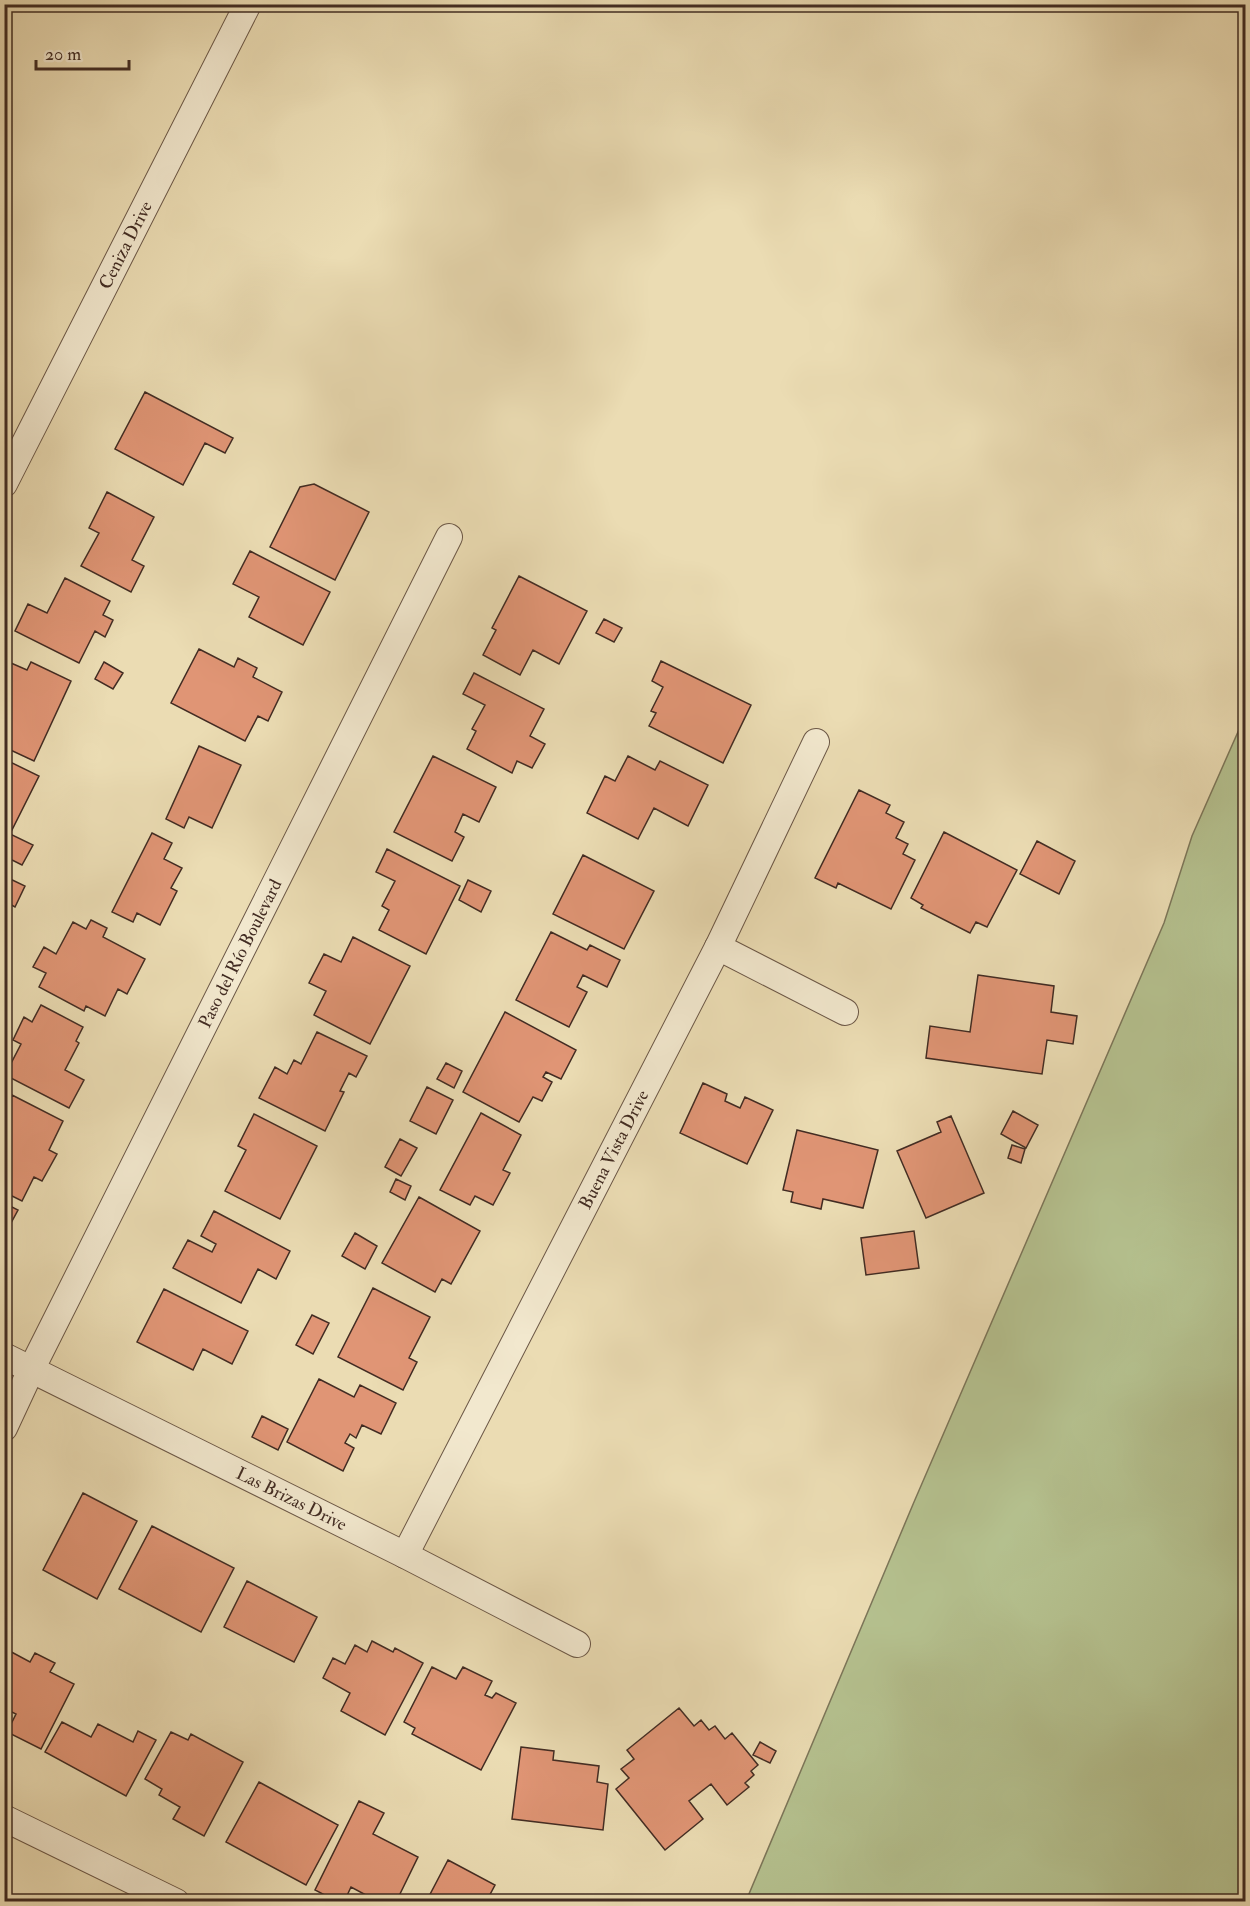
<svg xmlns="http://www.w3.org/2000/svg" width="1250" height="1906" viewBox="0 0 1250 1906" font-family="'IM FELL Double Pica',serif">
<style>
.green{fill:#b5c18f;stroke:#7c7659;stroke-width:1.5}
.building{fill:#e09575;stroke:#422c23;stroke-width:1.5}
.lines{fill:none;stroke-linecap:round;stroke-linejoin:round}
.street-casing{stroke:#6c5847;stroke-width:28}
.street{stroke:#f2e8ce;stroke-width:26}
.labels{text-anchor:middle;stroke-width:4.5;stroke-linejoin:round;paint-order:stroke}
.street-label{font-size:18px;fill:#422c23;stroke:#f2e8ce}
</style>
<rect width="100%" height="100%" fill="#ebdcb3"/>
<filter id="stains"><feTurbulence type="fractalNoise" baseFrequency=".00333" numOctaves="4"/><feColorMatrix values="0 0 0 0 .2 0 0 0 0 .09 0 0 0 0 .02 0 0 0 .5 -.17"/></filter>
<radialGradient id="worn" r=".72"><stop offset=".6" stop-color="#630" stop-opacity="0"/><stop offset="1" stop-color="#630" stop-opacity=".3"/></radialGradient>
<!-- green -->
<path class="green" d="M 1245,716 L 1245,1901 L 746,1901 L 914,1502 L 1164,923 L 1192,836 Z"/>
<!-- building -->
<path class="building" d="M 145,392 L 233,438 L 225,453 L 205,443 L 183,485 L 115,449 Z
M 314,484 L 369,512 L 335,580 L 270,547 L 300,487 Z
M 107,492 L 154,517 L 132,560 L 144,566 L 131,592 L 81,566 L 99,533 L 89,528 Z
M 250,551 L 330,592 L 303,645 L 249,617 L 259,597 L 233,584 Z
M 519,576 L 587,611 L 559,664 L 533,650 L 520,675 L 483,655 L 496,630 L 492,628 Z
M 65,578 L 110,601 L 103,615 L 113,620 L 105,637 L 95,631 L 79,663 L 15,631 L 28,604 L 47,613 Z
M 604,619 L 622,628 L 614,642 L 596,633 Z
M 199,649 L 234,667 L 238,658 L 257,668 L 253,677 L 282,692 L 268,721 L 258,716 L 245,741 L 171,703 Z
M 661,661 L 751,705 L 723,763 L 649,726 L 656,713 L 651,711 L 663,687 L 652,681 Z
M 31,662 L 71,681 L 34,761 L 4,747 L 4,676 L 11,663 L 27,670 Z
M 104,662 L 123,673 L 113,689 L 95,679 Z
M 474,673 L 544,709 L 530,736 L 545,744 L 532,768 L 517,761 L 512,773 L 467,749 L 476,731 L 472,729 L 485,705 L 463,694 Z
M 199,746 L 241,765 L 212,828 L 189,817 L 184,828 L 166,819 Z
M 433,756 L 496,787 L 479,822 L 463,814 L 455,832 L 464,837 L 452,861 L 394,832 Z
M 628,756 L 655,770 L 660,761 L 708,785 L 688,826 L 654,808 L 638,839 L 587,813 L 605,776 L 615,781 Z
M 4,759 L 39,776 L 10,834 L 33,845 L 22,865 L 4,856 Z
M 859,790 L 890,805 L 886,813 L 904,822 L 896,838 L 908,844 L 903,854 L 915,860 L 891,909 L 838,883 L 836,888 L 815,878 Z
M 944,832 L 1017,870 L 987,927 L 976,922 L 970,933 L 921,908 L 923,905 L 911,898 Z
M 152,833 L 172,843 L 164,859 L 182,868 L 171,888 L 177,891 L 160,925 L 137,913 L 133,922 L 112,912 Z
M 1037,841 L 1075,861 L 1059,894 L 1020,874 Z
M 387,849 L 460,886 L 426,954 L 379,930 L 389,910 L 382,906 L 395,881 L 376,872 Z
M 583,855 L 654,891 L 624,949 L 553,914 Z
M 4,876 L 25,886 L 15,907 L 4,901 Z
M 468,880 L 491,891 L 481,912 L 459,900 Z
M 91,920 L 107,928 L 103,937 L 145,959 L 127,994 L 118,989 L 105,1016 L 86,1006 L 84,1011 L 39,987 L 46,973 L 33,967 L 44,947 L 56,954 L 73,922 L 86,929 Z
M 551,932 L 587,950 L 590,945 L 620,960 L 607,987 L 583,975 L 577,987 L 587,992 L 569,1027 L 516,1000 Z
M 353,937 L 410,966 L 370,1044 L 314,1015 L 326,991 L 309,983 L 324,954 L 341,962 Z
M 978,975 L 1054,986 L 1051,1012 L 1077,1016 L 1073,1044 L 1047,1040 L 1042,1074 L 926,1058 L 930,1026 L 970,1032 Z
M 41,1005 L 83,1027 L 76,1041 L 79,1043 L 65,1070 L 84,1080 L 69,1108 L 5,1075 L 21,1044 L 13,1040 L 24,1017 L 32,1022 Z
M 505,1012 L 576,1050 L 561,1079 L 546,1072 L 543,1077 L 552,1082 L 542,1101 L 533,1097 L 519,1122 L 463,1092 Z
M 317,1032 L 367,1056 L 356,1077 L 349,1073 L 340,1091 L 344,1092 L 325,1131 L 259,1098 L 275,1067 L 287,1074 L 294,1060 L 301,1064 Z
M 446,1063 L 462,1071 L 454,1088 L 437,1079 Z
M 703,1083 L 727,1094 L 725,1101 L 740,1108 L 745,1097 L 773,1110 L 747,1164 L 680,1133 Z
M 427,1087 L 453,1100 L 436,1134 L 410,1121 Z
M 12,1095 L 63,1121 L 49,1150 L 57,1154 L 42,1181 L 34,1177 L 22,1201 L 4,1192 L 4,1133 L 7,1128 L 4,1127 L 4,1110 Z
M 1013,1111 L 1038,1125 L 1026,1148 L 1001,1134 Z
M 481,1113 L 521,1135 L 503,1170 L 510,1173 L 493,1205 L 475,1196 L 470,1205 L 440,1190 Z
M 254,1114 L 317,1146 L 280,1219 L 225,1191 L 246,1150 L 238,1146 Z
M 951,1116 L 984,1193 L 926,1218 L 897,1151 L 941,1132 L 937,1122 Z
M 797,1130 L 878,1150 L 863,1208 L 823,1199 L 821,1209 L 791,1202 L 793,1192 L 783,1190 Z
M 400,1139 L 417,1148 L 401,1176 L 385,1167 Z
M 1012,1145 L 1025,1149 L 1021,1163 L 1008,1158 Z
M 396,1179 L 411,1186 L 405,1200 L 390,1192 Z
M 419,1197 L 480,1231 L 451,1284 L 442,1279 L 435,1292 L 382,1263 Z
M 4,1203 L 18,1210 L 4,1236 Z
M 214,1211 L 290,1251 L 276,1279 L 258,1269 L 241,1303 L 173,1268 L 188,1240 L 212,1252 L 216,1244 L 201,1236 Z
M 914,1231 L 919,1268 L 866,1275 L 861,1238 Z
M 355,1233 L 377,1246 L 365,1269 L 342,1256 Z
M 373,1288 L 430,1317 L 409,1358 L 417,1362 L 403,1390 L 338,1357 Z
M 164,1289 L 248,1331 L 232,1364 L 203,1349 L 193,1370 L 137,1342 Z
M 312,1315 L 329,1323 L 313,1354 L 296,1345 Z
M 319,1379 L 354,1397 L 360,1385 L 396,1403 L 381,1434 L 362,1425 L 356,1438 L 350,1434 L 345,1443 L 354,1448 L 343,1471 L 287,1442 Z
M 262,1416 L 288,1429 L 278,1450 L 252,1437 Z
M 83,1493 L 137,1521 L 97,1599 L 43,1570 Z
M 152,1526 L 234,1568 L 201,1632 L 119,1589 Z
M 247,1581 L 317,1617 L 294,1662 L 224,1627 Z
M 372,1641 L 393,1652 L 395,1648 L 423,1663 L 385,1735 L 341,1711 L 350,1693 L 323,1678 L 333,1658 L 345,1664 L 355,1645 L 367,1652 Z
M 4,1648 L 30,1662 L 35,1653 L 55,1663 L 50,1672 L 74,1684 L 41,1749 L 7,1732 L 16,1714 L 4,1708 Z
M 432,1667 L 456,1679 L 463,1667 L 492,1681 L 485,1695 L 492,1698 L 496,1693 L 516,1703 L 481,1770 L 412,1734 L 415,1728 L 404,1722 Z
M 679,1708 L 694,1726 L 701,1720 L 709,1730 L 715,1726 L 725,1739 L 732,1733 L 758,1765 L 751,1771 L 754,1775 L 745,1783 L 749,1787 L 727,1805 L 711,1784 L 689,1801 L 703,1819 L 665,1850 L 616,1789 L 629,1778 L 621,1769 L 634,1759 L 627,1750 Z
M 62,1722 L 91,1737 L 98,1724 L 133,1742 L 138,1731 L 156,1740 L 126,1796 L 45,1752 Z
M 171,1732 L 188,1740 L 191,1734 L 243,1762 L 204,1836 L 173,1819 L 180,1807 L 159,1795 L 162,1789 L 145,1779 Z
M 760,1742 L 776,1751 L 770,1763 L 753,1755 Z
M 521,1747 L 554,1751 L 553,1760 L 599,1766 L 597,1782 L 608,1784 L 603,1830 L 512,1819 Z
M 259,1782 L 338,1825 L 306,1885 L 226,1842 Z
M 359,1801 L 384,1813 L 373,1834 L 418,1857 L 396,1902 L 379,1902 L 351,1887 L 344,1902 L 338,1902 L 315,1890 Z
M 448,1860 L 495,1885 L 486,1902 L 426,1902 Z"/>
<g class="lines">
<!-- street casing -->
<g class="street-casing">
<g id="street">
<path id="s1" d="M 4,484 L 248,4"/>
<path d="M 718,947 L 845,1012"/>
<path id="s2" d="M 4,1356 L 405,1555 L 577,1644"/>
<path id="s3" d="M 4,1428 L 31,1370 L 449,537"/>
<path id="s4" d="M 405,1555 L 718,947 L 816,742"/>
<path d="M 4,1818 L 176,1902"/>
</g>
</g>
<!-- street -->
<use href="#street" class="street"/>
</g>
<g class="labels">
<!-- street labels -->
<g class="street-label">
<text dy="6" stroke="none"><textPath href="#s1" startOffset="268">Ceniza Drive</textPath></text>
<text dy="6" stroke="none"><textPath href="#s3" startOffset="530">Paso del Río Boulevard</textPath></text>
<text dy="6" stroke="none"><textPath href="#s4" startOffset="456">Buena Vista Drive</textPath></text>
<text dy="6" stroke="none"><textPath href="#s2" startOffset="321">Las Brizas Drive</textPath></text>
</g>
</g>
<!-- margin -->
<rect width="1250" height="1906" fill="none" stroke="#ebdcb3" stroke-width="24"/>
<rect x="6" y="6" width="1238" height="1894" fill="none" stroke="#422c23" stroke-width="3"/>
<rect x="12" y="12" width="1226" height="1882" fill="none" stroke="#422c23" stroke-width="1.5"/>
<!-- scale -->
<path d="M36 60v9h93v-9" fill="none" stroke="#422c23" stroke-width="3"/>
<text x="45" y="60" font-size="18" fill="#422c23" stroke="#f2e8ce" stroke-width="4.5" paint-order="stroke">20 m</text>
<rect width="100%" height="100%" filter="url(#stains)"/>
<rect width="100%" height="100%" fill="url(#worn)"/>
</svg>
